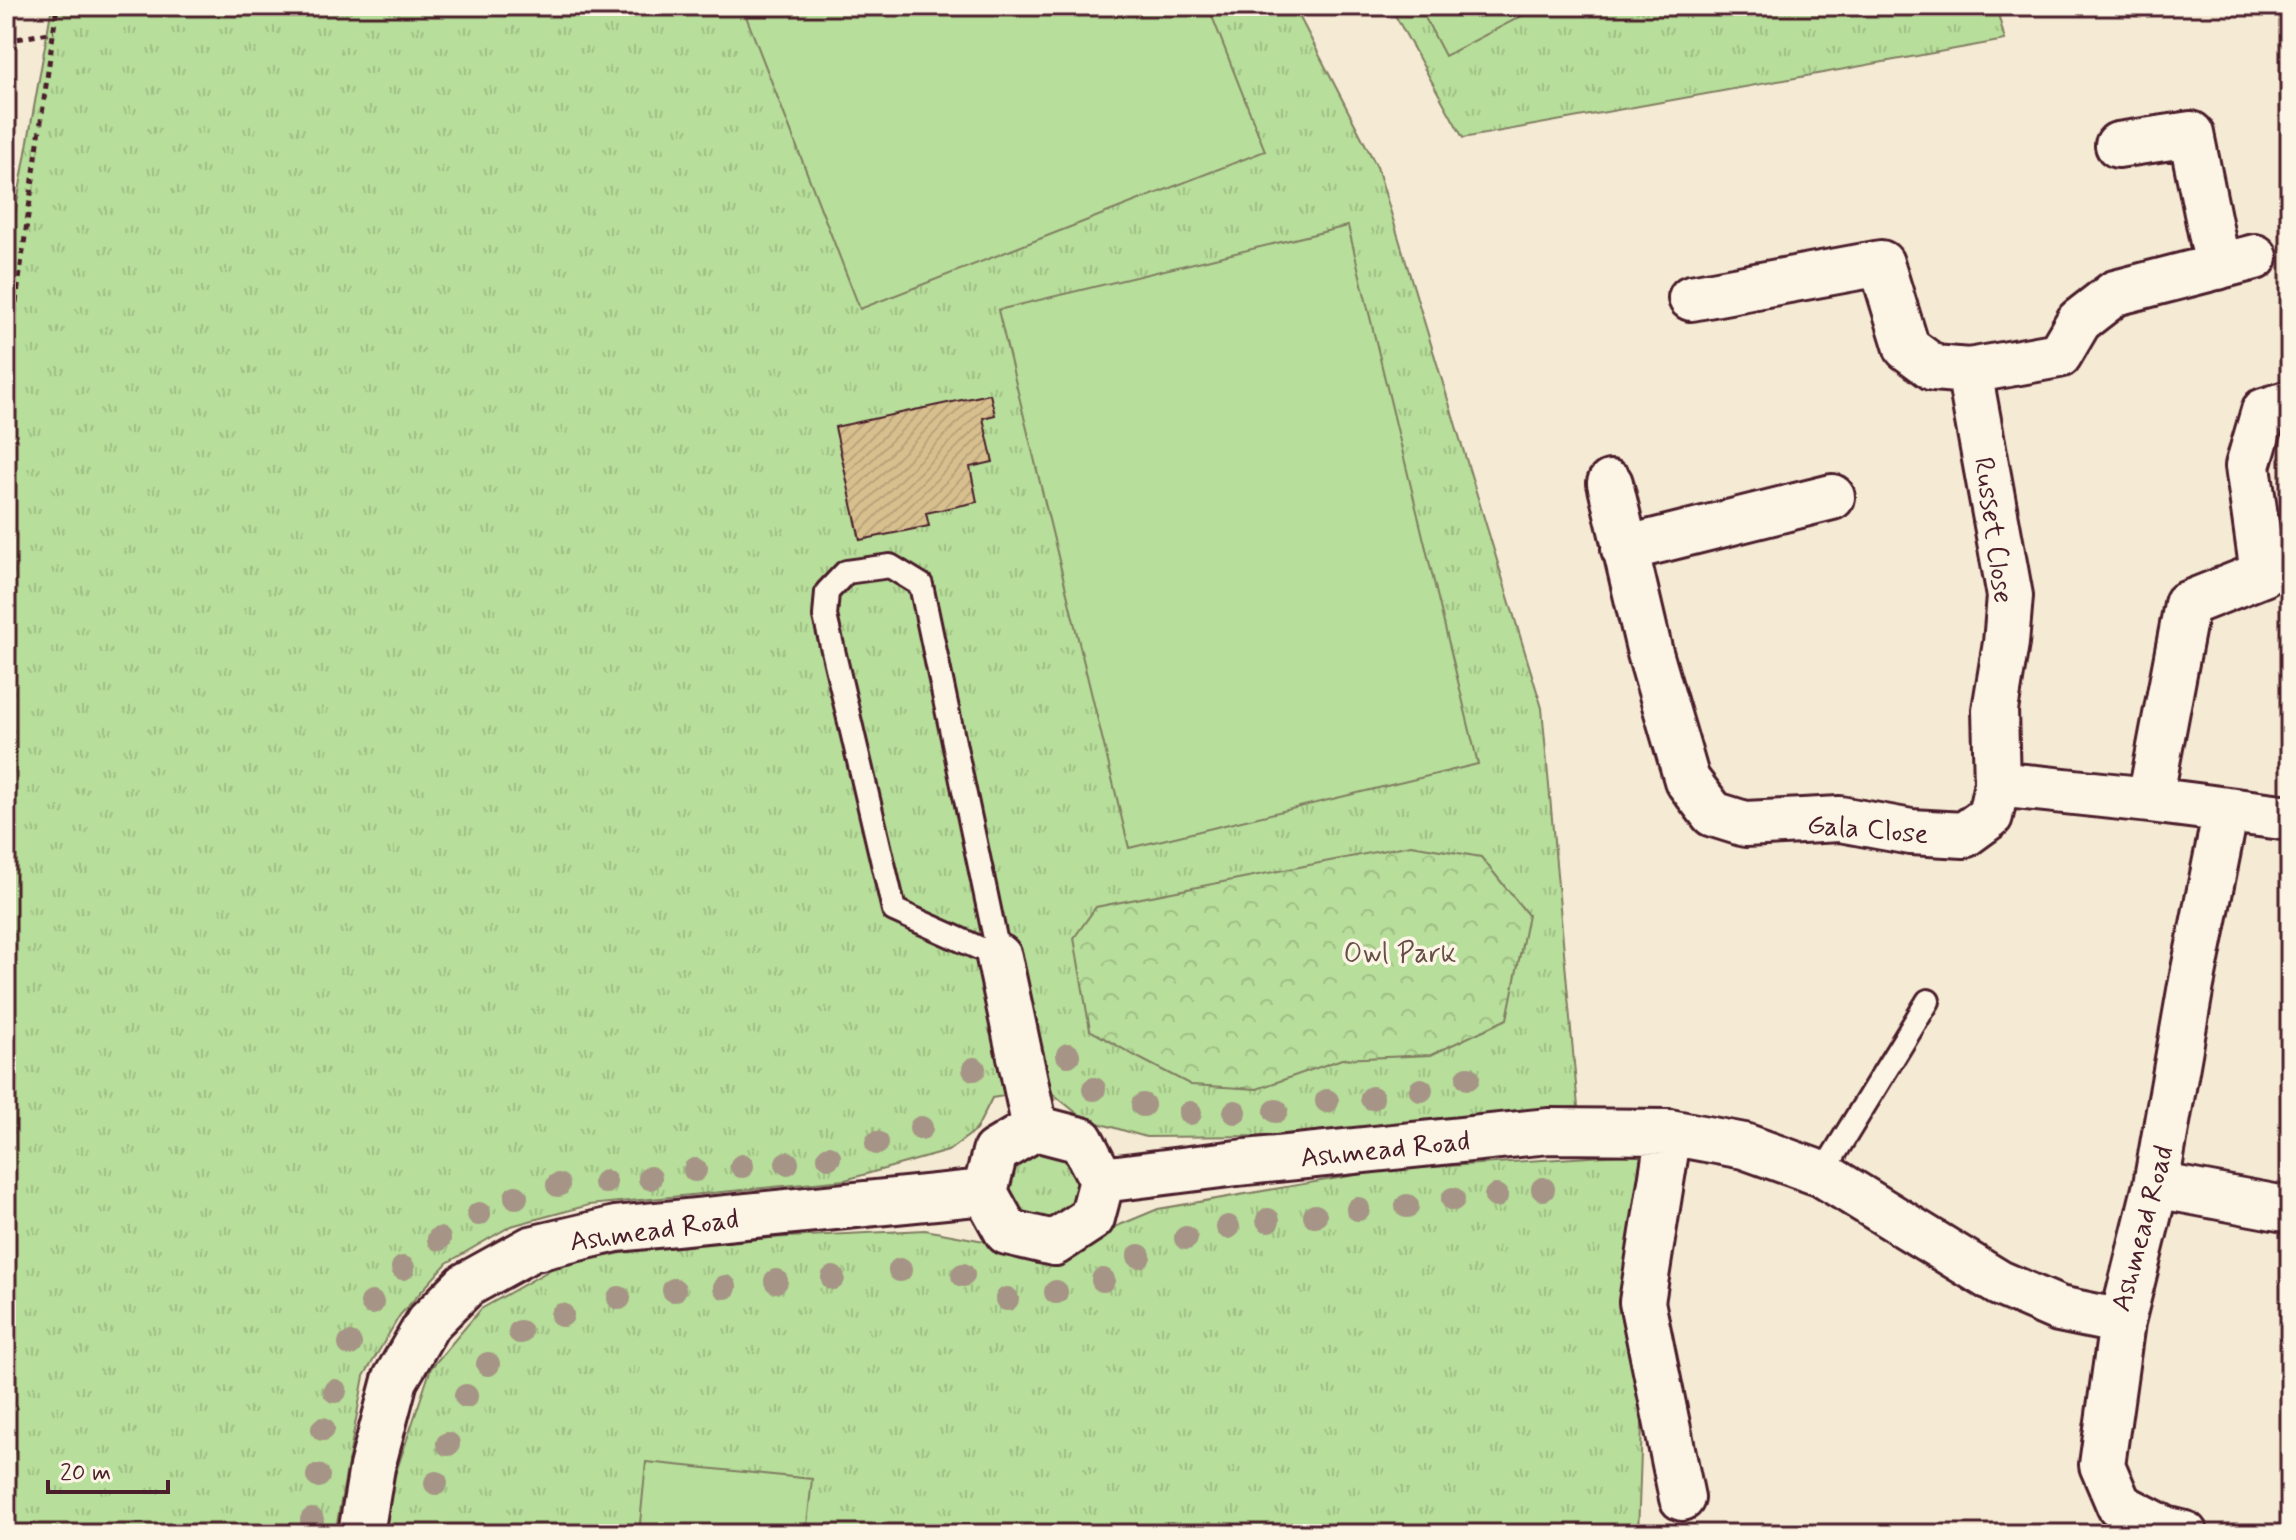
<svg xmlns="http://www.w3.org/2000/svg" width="2296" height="1540" viewBox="0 0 2296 1540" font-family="Mynerve,sans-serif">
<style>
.grass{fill:url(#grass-tufts);stroke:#807e62;stroke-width:2}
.forest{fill:url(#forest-crowns);stroke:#807e62;stroke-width:2}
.garden{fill:#b7de9a;stroke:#807e62;stroke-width:2}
.building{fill:url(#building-hatch);stroke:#4a1f2b;stroke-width:2}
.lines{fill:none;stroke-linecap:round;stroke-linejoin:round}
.lane-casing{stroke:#4a1f2b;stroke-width:28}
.street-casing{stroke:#4a1f2b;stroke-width:50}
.path{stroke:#4a1f2b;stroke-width:5;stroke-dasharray:6 6;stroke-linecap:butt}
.lane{stroke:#fcf5e5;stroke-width:22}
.street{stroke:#fcf5e5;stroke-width:44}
.tree{fill:#a69586}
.labels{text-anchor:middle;stroke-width:7;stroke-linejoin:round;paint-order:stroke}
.street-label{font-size:28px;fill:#4a1f2b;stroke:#fcf5e5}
.park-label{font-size:28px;fill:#654f47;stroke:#fcf5e5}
</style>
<defs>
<pattern id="grass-tufts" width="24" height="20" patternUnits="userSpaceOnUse" patternTransform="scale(2)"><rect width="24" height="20" fill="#b7de9a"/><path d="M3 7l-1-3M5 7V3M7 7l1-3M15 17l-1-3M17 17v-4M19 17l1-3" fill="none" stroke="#9fbe85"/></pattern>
<pattern id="forest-crowns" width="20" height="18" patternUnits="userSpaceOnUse" patternTransform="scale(2)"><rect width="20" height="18" fill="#b7de9a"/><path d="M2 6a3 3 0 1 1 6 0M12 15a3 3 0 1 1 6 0" fill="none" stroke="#9fbe85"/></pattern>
<pattern id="building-hatch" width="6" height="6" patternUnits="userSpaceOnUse" patternTransform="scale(2)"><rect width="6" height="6" fill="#d8bf8e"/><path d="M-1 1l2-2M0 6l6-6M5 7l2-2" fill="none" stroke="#bba47b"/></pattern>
</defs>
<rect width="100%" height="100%" fill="#f5ead4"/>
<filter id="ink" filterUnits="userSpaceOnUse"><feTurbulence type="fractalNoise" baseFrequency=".0125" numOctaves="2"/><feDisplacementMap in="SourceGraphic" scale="16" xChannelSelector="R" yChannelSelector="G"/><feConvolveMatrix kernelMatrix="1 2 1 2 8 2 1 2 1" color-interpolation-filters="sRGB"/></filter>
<g filter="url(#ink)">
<!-- grass -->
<path class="grass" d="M 52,6 L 1294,6 L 1377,167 L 1542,708 L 1578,1107 L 1265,1136 L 1146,1137 L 1084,1119 L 1047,1089 L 992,1098 L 976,1130 L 948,1151 L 845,1180 L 589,1205 L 511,1226 L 447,1263 L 400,1315 L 364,1376 L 335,1534 L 6,1534 L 6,265 Z
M 1390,6 L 1996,6 L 2005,40 L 1463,138 Z
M 1063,1149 L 1081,1184 L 1072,1208 L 1049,1223 L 1023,1219 L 1001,1176 L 1013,1153 Z
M 1652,1153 L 1638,1534 L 385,1534 L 393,1481 L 431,1368 L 481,1309 L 557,1266 L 672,1243 L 925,1230 L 984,1241 L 1036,1264 L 1067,1259 L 1110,1229 L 1158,1209 L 1385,1170 Z"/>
<!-- forest -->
<path class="forest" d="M 1411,845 L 1481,857 L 1528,915 L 1507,1019 L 1431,1055 L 1342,1059 L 1257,1089 L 1191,1085 L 1139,1058 L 1090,1030 L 1074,938 L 1096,907 Z"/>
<!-- garden -->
<path class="garden" d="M 742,6 L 1208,6 L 1265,151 L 860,309 Z
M 1419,6 L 1541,6 L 1445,56 Z
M 1348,226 L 1478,764 L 1129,848 L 998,310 Z
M 646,1462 L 812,1479 L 806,1534 L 639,1534 Z"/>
<!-- building -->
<path class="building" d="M 990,394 L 995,415 L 983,418 L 993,462 L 970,467 L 977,502 L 926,513 L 929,526 L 860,540 L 835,427 Z"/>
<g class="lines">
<!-- lane casing -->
<g class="lane-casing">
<path id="lane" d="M 890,566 L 921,585 L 999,957 L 894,910 L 825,616 L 827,592 L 846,572 Z
M 1822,1174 L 1928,1001"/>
</g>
<!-- street casing -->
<g class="street-casing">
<path id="street" d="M 2118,145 L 2191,134 L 2218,267
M 1691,298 L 1881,263 L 1907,348 L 1934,368 L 1969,371 L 2059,355 L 2079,321 L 2115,293 L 2255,257
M 1610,483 L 1650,653 L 1687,780 L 1713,814 L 1745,824 L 1840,819 L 1911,832 L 1964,835 L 1990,816 L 1997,784 L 1995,710 L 2006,643 L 2010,596 L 1969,371
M 1624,549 L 1832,497
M 1997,784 L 2150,800 L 2290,818
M 2150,800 L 2187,604 L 2263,574 L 2248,466 L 2264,411 L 2290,403
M 999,957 L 1035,1128
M 1035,1128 L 1081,1140 L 1102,1180 L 1092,1218 L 1054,1243 L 1007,1232 L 985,1192 L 995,1152 Z
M 1669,1132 L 1642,1302 L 1682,1498
M 1102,1180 L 1237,1163 L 1549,1131 L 1669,1132 L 1744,1146 L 1822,1174 L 1999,1283 L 2059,1309 L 2122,1322
M 2156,1185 L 2290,1210
M 361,1534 L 372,1467 L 395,1380 L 428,1323 L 466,1285 L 531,1249 L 616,1229 L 985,1192
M 2185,1534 L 2165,1529 L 2119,1505 L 2102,1465 L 2122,1322 L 2156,1185 L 2191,985 L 2226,810"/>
</g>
<!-- path -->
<path class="path" d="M 6,41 L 54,32
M 6,374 L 57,6"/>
<!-- lane -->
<use href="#lane" class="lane"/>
<!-- street -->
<use href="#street" class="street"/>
</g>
<!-- trees -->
<g class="tree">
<circle cx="1068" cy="1055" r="12"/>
<circle cx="974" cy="1069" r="12"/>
<circle cx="1468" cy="1078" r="12"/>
<circle cx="1094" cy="1089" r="12"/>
<circle cx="1421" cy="1090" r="12"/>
<circle cx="1372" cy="1098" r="12"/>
<circle cx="1327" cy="1101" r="12"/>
<circle cx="1143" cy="1105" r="12"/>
<circle cx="1276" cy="1111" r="12"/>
<circle cx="1235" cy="1112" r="12"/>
<circle cx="1190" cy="1113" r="12"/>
<circle cx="921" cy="1128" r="12"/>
<circle cx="877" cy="1143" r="12"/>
<circle cx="829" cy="1157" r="12"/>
<circle cx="787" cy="1163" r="12"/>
<circle cx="742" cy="1166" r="12"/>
<circle cx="695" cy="1170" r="12"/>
<circle cx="650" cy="1178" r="12"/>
<circle cx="605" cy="1182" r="12"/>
<circle cx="558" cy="1185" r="12"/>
<circle cx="1543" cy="1189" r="12"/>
<circle cx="1496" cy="1196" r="12"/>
<circle cx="516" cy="1197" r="12"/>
<circle cx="1453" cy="1199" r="12"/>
<circle cx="1407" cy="1206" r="12"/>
<circle cx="1358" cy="1209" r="12"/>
<circle cx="479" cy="1214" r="12"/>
<circle cx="1315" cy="1216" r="12"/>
<circle cx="1268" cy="1220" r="12"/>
<circle cx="1228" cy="1227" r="12"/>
<circle cx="1186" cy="1238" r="12"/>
<circle cx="439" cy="1239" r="12"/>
<circle cx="1139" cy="1256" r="12"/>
<circle cx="403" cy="1268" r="12"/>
<circle cx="900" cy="1270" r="12"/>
<circle cx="963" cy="1275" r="12"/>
<circle cx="833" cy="1278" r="12"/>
<circle cx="1103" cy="1280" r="12"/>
<circle cx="776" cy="1281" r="12"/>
<circle cx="725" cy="1287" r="12"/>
<circle cx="674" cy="1290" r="12"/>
<circle cx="1056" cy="1292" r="12"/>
<circle cx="619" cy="1298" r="12"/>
<circle cx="1007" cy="1299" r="12"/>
<circle cx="372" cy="1303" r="12"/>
<circle cx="562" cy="1315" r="12"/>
<circle cx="520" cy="1332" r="12"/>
<circle cx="350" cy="1344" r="12"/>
<circle cx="488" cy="1364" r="12"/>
<circle cx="335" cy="1391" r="12"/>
<circle cx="466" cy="1396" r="12"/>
<circle cx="323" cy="1429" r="12"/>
<circle cx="448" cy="1444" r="12"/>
<circle cx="318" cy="1476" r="12"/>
<circle cx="436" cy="1483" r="12"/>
<circle cx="312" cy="1520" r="12"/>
</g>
</g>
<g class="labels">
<!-- street labels -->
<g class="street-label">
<text transform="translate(1995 530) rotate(82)" y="10">Russet Close</text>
<text transform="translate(1868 828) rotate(5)" y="10">Gala Close</text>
<text transform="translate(1385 1148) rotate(-6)" y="10">Ashmead Road</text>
<text transform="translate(2141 1228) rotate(-75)" y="10">Ashmead Road</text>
<text transform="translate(654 1229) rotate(-8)" y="10">Ashmead Road</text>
</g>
<!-- park labels -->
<g class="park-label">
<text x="1400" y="962">Owl Park</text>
</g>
</g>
<!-- margin -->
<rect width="2296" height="1540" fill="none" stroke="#fcf5e5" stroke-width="32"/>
<rect x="16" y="16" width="2264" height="1508" fill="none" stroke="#4a1f2b" stroke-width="3" filter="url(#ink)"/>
<!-- scale -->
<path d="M48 1480v12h120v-12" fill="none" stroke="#4a1f2b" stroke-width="4"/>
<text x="60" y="1480" font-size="24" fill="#4a1f2b" stroke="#fcf5e5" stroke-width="6" paint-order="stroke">20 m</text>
</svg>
